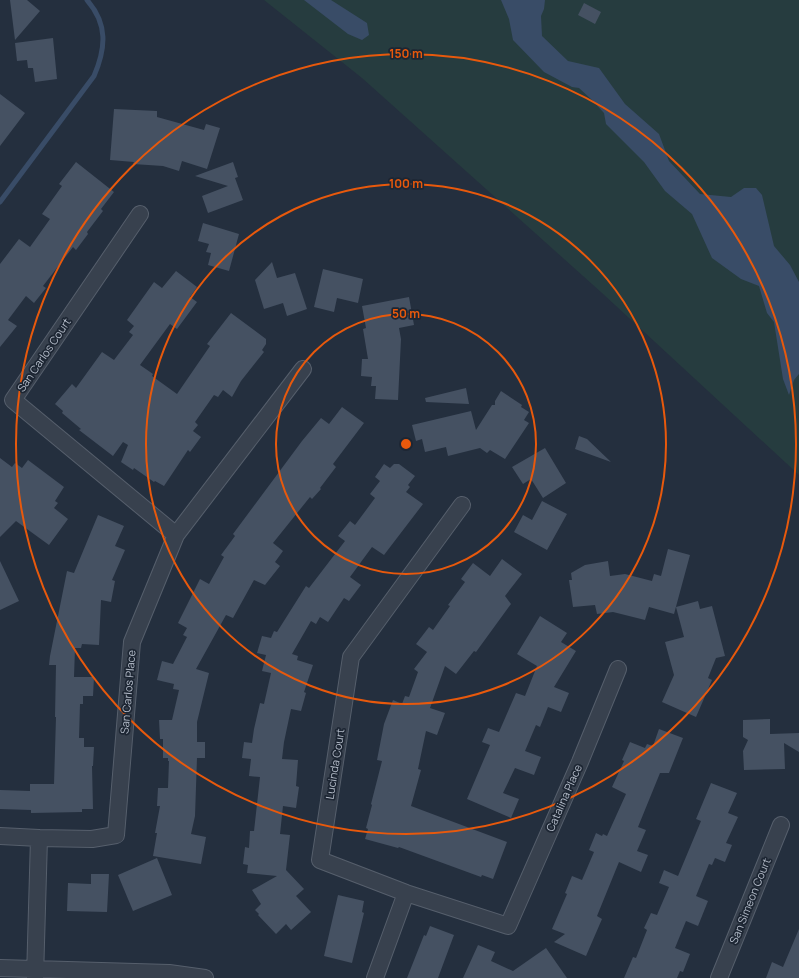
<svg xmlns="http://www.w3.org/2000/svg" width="799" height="978" viewBox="0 0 799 978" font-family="Manrope,sans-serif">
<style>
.green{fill:#263c3f}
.water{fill:#394c67}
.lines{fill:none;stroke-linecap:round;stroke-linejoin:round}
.stream{stroke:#394c67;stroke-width:5}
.building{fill:#455162}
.street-casing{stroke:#565f6c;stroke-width:18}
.street{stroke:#38414e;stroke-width:16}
.ring{fill:none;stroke:#e8590c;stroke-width:2}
.labels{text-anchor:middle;stroke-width:3.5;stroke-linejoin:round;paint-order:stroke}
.street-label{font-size:11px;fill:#b4bcc9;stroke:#1d2633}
.centre{fill:#e8590c;stroke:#1d2633;stroke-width:2}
.ring-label{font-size:12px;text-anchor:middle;font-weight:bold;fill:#e8590c;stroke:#1d2633;stroke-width:3.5;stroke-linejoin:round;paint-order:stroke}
</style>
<rect width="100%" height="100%" fill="#242f3e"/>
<!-- green -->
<path class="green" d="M 264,0 L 799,0 L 799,475 L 602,293 L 362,78 Z"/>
<!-- water -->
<path class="water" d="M 304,0 L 331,0 L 367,23 L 369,35 L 362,40 L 348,34 Z
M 501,0 L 545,0 L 544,9 L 541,16 L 542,36 L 568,61 L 599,68 L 625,104 L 659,134 L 669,161 L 700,194 L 731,197 L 744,188 L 756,188 L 762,195 L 774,246 L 790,265 L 799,282 L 799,374 L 794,380 L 789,395 L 783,379 L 774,322 L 767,313 L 759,286 L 741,279 L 712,258 L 692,214 L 665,191 L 644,162 L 606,124 L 604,113 L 592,100 L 579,88 L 572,87 L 544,72 L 513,40 L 509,19 Z"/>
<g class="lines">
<!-- stream -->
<path class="stream" d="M 0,202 L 94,76 C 106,48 108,24 87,0"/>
</g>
<!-- building -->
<path class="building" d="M 10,0 L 27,0 L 40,11 L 15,40 Z
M 584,3 L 601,12 L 595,24 L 578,15 Z
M 53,38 L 57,79 L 35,82 L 33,68 L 28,68 L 27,60 L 17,61 L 15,43 Z
M 0,94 L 25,113 L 0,146 Z
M 114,109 L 157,111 L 157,117 L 204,130 L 206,124 L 220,128 L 207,169 L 182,161 L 179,171 L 163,166 L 133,164 L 134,162 L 110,160 Z
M 76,162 L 114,192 L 101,209 L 103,211 L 87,232 L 88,234 L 76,250 L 73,247 L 43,286 L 46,288 L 34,303 L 26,296 L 8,320 L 17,326 L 0,347 L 0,264 L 19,239 L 30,247 L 50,219 L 42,214 L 62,186 L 59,184 Z
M 233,162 L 238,177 L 235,178 L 243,200 L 208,213 L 202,196 L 228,186 L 195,176 Z
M 203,223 L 239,234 L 229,271 L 208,265 L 211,253 L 206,252 L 209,244 L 198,241 Z
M 272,262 L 277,278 L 295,273 L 307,309 L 287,316 L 283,303 L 264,309 L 255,280 Z
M 323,269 L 363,279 L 358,303 L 337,298 L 334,312 L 314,307 Z
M 176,271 L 197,287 L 190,297 L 197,302 L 177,329 L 170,324 L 140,365 L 153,374 L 152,376 L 177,394 L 210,346 L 207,344 L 231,313 L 266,339 L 266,344 L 262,350 L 264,352 L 241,381 L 232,397 L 223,390 L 218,397 L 214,395 L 195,422 L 198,425 L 193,431 L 201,437 L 190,452 L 188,450 L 164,486 L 155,481 L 154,482 L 134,468 L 133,470 L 121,462 L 128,445 L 123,442 L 113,456 L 79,430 L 81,429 L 62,413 L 63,411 L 55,404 L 72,384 L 76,388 L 102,352 L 114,360 L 133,335 L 129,332 L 134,326 L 127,320 L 154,282 L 162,288 Z
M 409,297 L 414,325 L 399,328 L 401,339 L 398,400 L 375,399 L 376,386 L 371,386 L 372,377 L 361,376 L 362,359 L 368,359 L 363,329 L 366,328 L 362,306 Z
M 466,388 L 469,404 L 426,402 L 425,398 Z
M 501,391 L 522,405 L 521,407 L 529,412 L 524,420 L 529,423 L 505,459 L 490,450 L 487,453 L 480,448 L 448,456 L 446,447 L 425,452 L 422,439 L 416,441 L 412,425 L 471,411 L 476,430 L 492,405 L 495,405 L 495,401 Z
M 342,407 L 364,423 L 333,464 L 336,467 L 320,488 L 321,489 L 312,499 L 310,497 L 273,543 L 283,551 L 275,562 L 280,566 L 265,585 L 254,580 L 233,618 L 226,615 L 196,669 L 209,673 L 197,722 L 197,742 L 205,742 L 205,758 L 197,758 L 195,816 L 191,834 L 206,837 L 201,864 L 153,856 L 157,833 L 155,833 L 160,806 L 157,806 L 158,788 L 168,788 L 169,761 L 168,761 L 168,758 L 163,758 L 163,739 L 160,739 L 159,720 L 172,720 L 179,690 L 173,689 L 174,684 L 157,680 L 162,661 L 173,664 L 187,637 L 183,635 L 187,628 L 178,623 L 200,579 L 209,584 L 224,557 L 221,555 L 235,536 L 233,534 L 302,441 L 321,418 L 329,424 Z
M 579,436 L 587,439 L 611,462 L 575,449 Z
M 545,448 L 566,483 L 543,498 L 531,479 L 523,484 L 512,467 Z
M 0,458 L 12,467 L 15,463 L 22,468 L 28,460 L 64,487 L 55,501 L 58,503 L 54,508 L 68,519 L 49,545 L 16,521 L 0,537 Z
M 384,464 L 390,468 L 394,464 L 399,464 L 415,476 L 408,485 L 410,487 L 406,492 L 423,504 L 384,555 L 372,547 L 350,577 L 361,585 L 349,601 L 344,598 L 328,622 L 320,617 L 316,624 L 311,621 L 292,654 L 298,656 L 297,660 L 313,665 L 304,692 L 306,693 L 301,711 L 291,709 L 284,742 L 282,759 L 298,760 L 296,786 L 299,787 L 296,808 L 283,806 L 280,834 L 290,835 L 286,870 L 304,889 L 296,896 L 311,912 L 291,930 L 286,924 L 276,934 L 258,915 L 259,914 L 255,910 L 261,904 L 252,890 L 277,876 L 247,873 L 248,865 L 243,864 L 245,847 L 249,848 L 250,831 L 254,831 L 260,777 L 249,776 L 251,759 L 242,758 L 244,742 L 252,743 L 254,729 L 260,703 L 264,704 L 271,673 L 262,671 L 266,655 L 257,653 L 262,636 L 271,638 L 274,631 L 277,632 L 306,586 L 309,588 L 345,541 L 338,536 L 350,521 L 355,525 L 375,498 L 370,494 L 380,481 L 375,477 Z
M 542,501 L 567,514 L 547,550 L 514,532 L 523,515 L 532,520 Z
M 98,515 L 124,526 L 115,546 L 125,550 L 112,580 L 115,581 L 111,602 L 101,600 L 99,645 L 82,644 L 81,648 L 75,648 L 74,677 L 94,677 L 93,696 L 83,696 L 83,704 L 80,704 L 79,738 L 84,738 L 84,747 L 94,747 L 93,766 L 92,766 L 93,809 L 82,809 L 82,812 L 31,813 L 31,810 L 0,809 L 0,790 L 30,791 L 30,784 L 54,784 L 56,717 L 55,717 L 56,665 L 49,665 L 50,656 L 67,571 L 74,573 Z
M 668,549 L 690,555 L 674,614 L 649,607 L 645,620 L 613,612 L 597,614 L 595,605 L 573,607 L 569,580 L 572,580 L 571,573 L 585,565 L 608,561 L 610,576 L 625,574 L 652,581 L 654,574 L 661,576 Z
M 502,559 L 522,574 L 505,596 L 511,604 L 476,652 L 474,651 L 456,674 L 445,666 L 430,708 L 445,713 L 437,735 L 426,731 L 418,769 L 421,770 L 411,806 L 507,842 L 493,879 L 482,875 L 481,877 L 399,847 L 398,848 L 365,839 L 368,829 L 366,828 L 372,805 L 371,804 L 382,761 L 377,760 L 384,724 L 393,700 L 402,704 L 405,696 L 409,697 L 418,672 L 414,669 L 427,652 L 416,644 L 429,627 L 433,630 L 450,606 L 448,605 L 465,582 L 461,579 L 473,563 L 490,576 Z
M 0,561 L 19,601 L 0,610 Z
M 698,601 L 700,609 L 712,606 L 725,656 L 716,658 L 708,678 L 712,680 L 696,717 L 662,702 L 674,675 L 665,642 L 684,637 L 676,607 Z
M 540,616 L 567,633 L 561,642 L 576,651 L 554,687 L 569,693 L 561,712 L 548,707 L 540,727 L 536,725 L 525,751 L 541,757 L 534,775 L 515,768 L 503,793 L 519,799 L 511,818 L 467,799 L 490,745 L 482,742 L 488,728 L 499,732 L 516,693 L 525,696 L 537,666 L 517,654 Z
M 770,719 L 770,734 L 799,733 L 799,752 L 784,743 L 785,769 L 744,770 L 743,751 L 748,740 L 743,737 L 743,720 Z
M 659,729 L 683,738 L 669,773 L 660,773 L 638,827 L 646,830 L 637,851 L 648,855 L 641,872 L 619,862 L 597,916 L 602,919 L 586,956 L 554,942 L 565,934 L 552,929 L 567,894 L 565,893 L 572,876 L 582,880 L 594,852 L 589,850 L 596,833 L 602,836 L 603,834 L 607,836 L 626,794 L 612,787 L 624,761 L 622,760 L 630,742 L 645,748 L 647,744 L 653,746 Z
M 711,783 L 737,793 L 728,813 L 738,817 L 726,843 L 732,845 L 725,862 L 715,858 L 712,865 L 709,864 L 696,896 L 708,901 L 698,926 L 686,921 L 675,948 L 690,954 L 683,972 L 680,971 L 677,978 L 624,978 L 633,957 L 636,958 L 647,930 L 644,928 L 651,913 L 657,915 L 669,887 L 659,883 L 664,870 L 678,876 L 701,821 L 696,819 Z
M 157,858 L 172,895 L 133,911 L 118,875 Z
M 91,874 L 109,874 L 107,912 L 67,911 L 68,883 L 91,884 Z
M 338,895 L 364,901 L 362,912 L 364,913 L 352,963 L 324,956 Z
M 430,926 L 454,935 L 438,978 L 407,978 L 424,935 L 426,936 Z
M 799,929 L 799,978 L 766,978 L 772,962 L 783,967 Z
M 478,945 L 495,952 L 491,961 L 513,971 L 546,948 L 567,978 L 463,978 Z"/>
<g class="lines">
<!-- street casing -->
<g class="street-casing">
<path id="street" d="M 140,214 L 13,400 L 176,535
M 462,505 L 351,657 L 320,860 L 406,893 L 508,926 L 580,762 L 618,669
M 0,836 L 39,838
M 0,968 L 169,973 L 205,978
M 35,978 L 39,838 L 92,839 L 116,835 L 132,642 L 176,535 L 303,369
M 375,978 L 406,893
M 719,978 L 781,825"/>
</g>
<!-- street -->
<use href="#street" class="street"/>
</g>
<!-- distance rings -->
<g class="ring">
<circle cx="406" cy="444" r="130"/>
<circle cx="406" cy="444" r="260"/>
<circle cx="406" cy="444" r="390"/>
</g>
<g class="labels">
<!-- street labels -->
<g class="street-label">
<text transform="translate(44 355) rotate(-56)" y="4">San Carlos Court</text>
<text transform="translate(128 692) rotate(-85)" y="4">San Carlos Place</text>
<text transform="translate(335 764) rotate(-81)" y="4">Lucinda Court</text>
<text transform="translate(564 798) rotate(-66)" y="4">Catalina Place</text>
<text transform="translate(750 901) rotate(-68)" y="4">San Simeon Court</text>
</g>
</g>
<circle cx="406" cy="444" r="6" class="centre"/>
<g class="ring-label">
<text x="406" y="58">150 m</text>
<text x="406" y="188">100 m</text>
<text x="406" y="318">50 m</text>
</g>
</svg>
